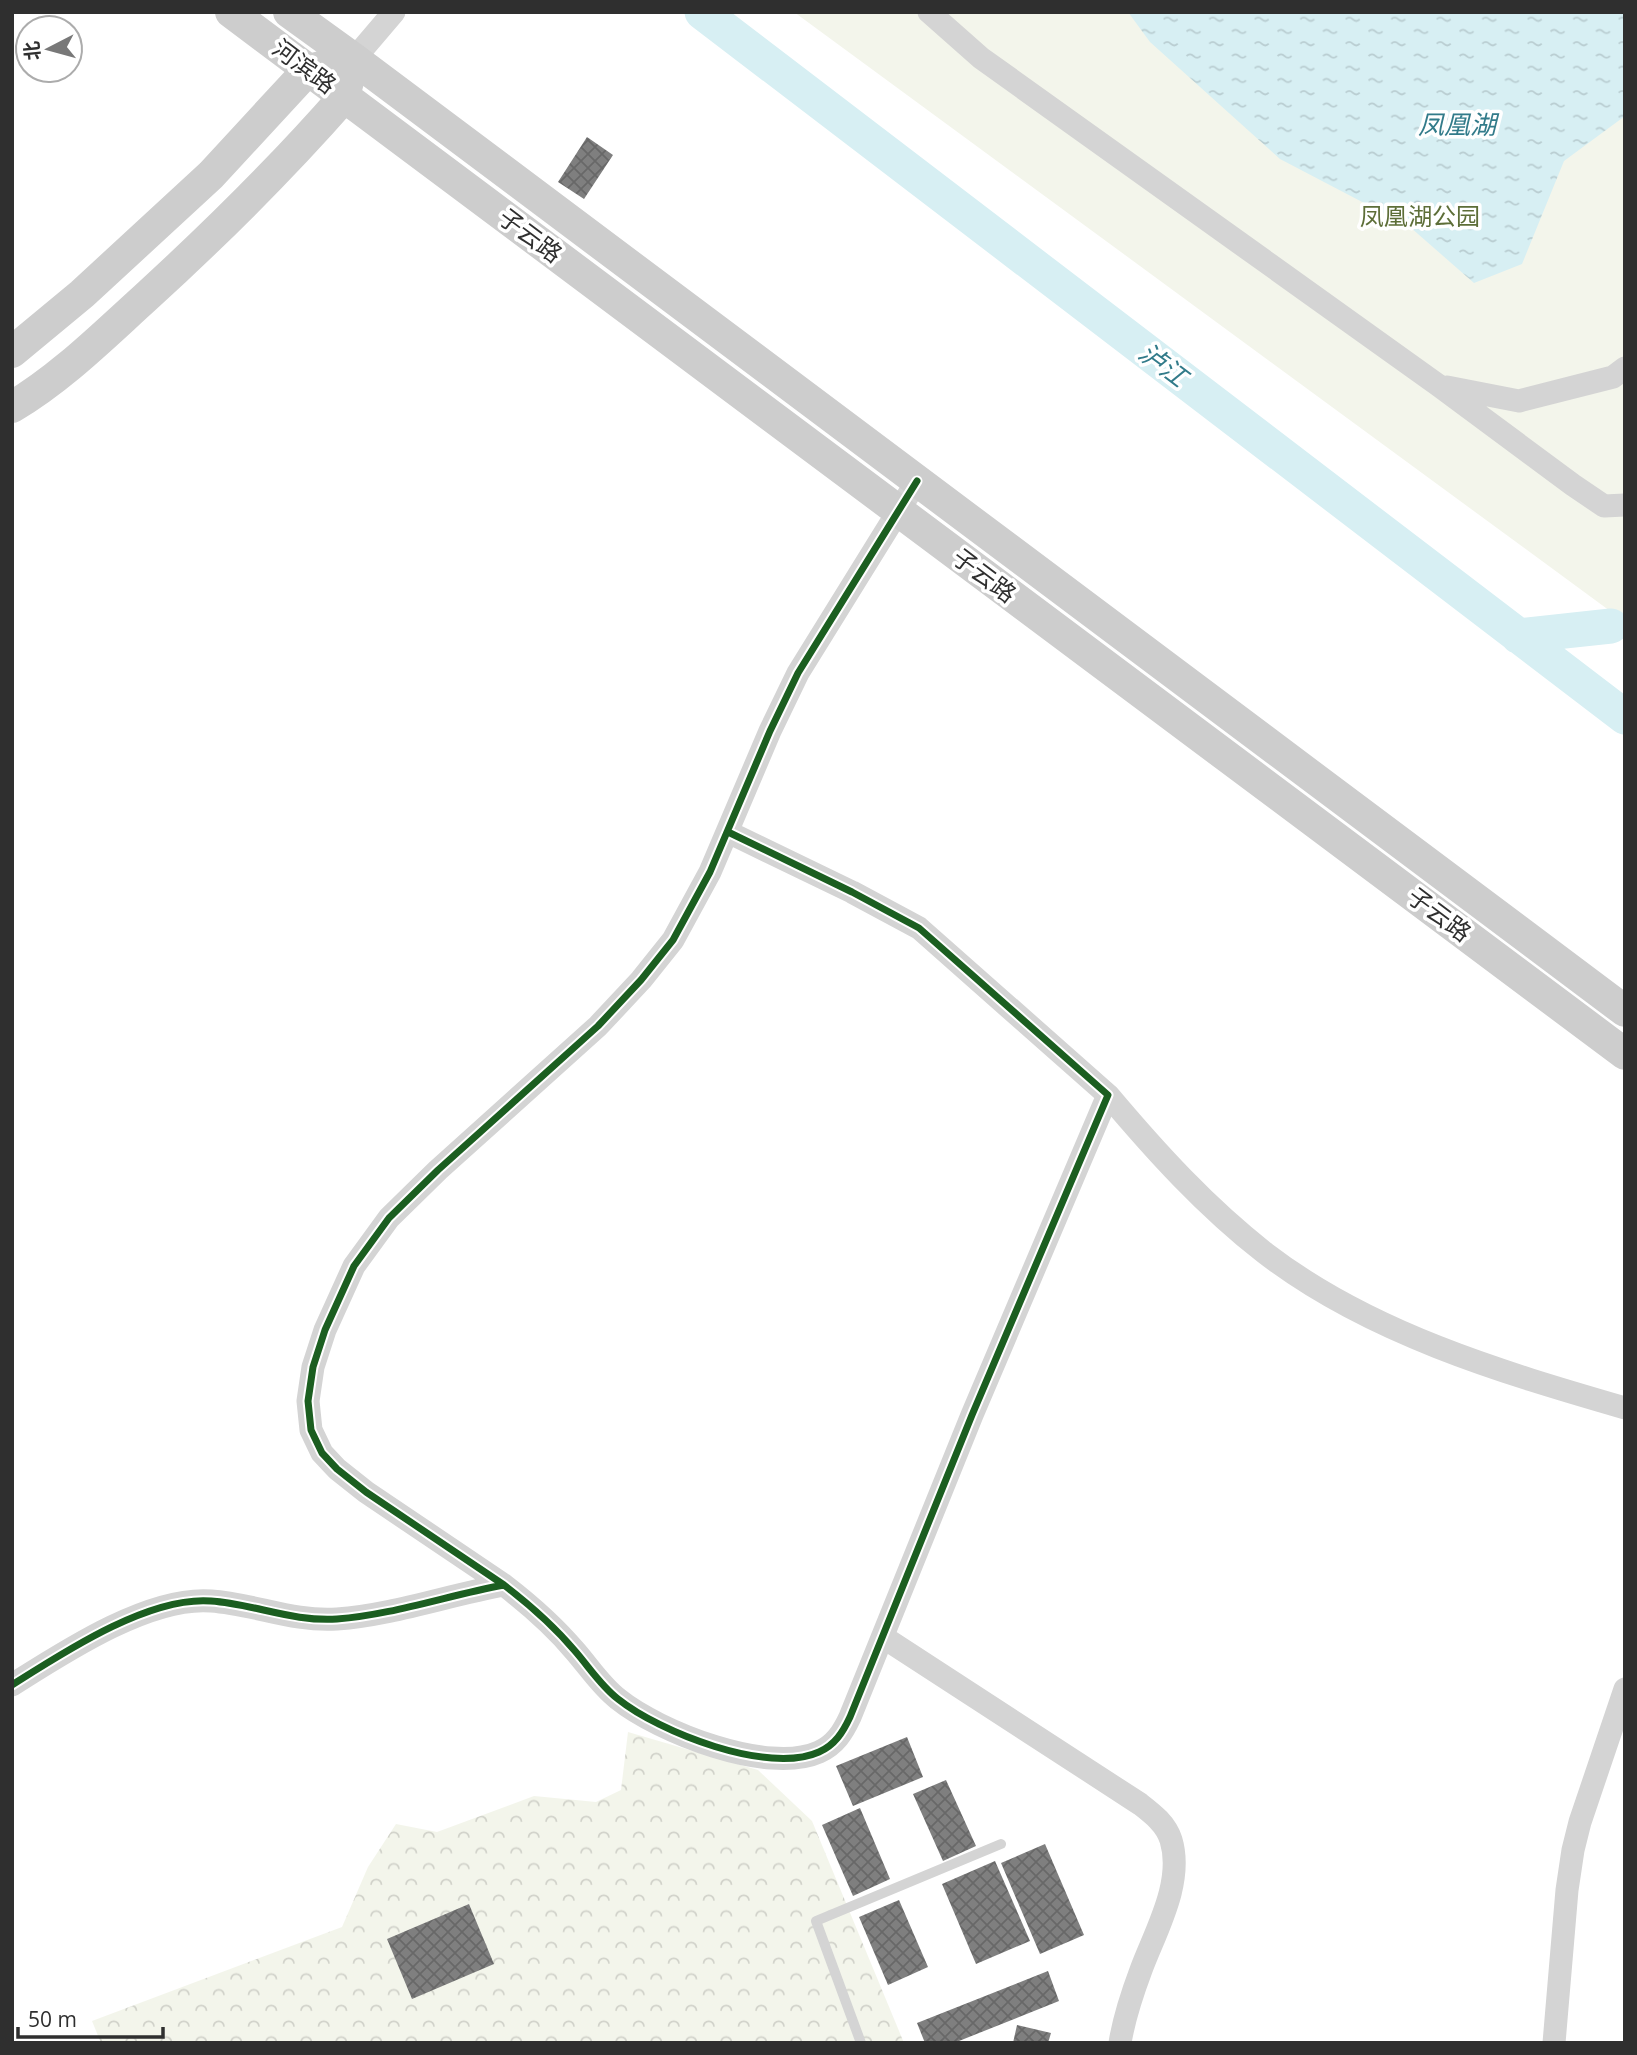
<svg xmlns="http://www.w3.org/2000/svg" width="1637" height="2055" viewBox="0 0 1637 2055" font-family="'Open Sans','Noto Sans SC',sans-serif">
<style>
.forest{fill:url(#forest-crowns)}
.park{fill:#f3f5eb}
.water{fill:url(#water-ripples)}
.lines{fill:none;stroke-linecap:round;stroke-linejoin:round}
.river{stroke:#d7eff3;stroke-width:35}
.building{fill:url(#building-cross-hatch)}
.lane{stroke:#d4d4d4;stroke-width:10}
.street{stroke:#d4d4d4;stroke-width:23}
.secondary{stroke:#cdcdcd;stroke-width:32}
.cycleway-casing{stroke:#fff;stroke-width:11}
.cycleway{stroke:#1b5e20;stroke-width:7}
.labels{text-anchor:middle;stroke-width:7;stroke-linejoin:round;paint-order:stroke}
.street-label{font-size:24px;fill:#2f2f2f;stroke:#fff}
.park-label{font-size:24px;fill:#5d6e38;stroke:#fff}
.water-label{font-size:26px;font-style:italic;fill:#327b8a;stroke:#fff}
</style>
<defs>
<pattern id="forest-crowns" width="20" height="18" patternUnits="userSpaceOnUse" patternTransform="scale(1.75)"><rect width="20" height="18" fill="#f3f5eb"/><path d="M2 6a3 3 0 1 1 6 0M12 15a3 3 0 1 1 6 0" fill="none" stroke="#d1d2ca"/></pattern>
<pattern id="water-ripples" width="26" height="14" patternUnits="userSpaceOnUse" patternTransform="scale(1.75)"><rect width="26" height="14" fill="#d7eff3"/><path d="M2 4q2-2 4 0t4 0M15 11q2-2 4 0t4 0" fill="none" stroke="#b9cdd1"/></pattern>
<pattern id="building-cross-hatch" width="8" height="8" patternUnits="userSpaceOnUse" patternTransform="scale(1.75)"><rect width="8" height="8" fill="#7f7f7f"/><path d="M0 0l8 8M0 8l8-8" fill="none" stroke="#686868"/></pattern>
</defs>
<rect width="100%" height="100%" fill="#fff"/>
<!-- forest -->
<path class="forest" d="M 628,1732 L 758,1770 L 812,1821 L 904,2043 L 101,2043 L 92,2021 L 342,1927 L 368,1867 L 396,1824 L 437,1832 L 534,1796 L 596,1802 L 621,1790 Z"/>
<!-- park -->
<path class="park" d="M 794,12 L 1625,12 L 1625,622 Z"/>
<!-- water -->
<path class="water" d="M 1128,12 L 1625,12 L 1625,116 L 1564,161 L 1522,264 L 1474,283 L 1410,227 L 1280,159 L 1150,42 Z"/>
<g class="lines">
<!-- river -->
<path class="river" d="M 702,12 L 1625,717
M 1518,636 L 1611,626"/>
</g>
<!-- building -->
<path class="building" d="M 587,137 L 613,155 L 584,199 L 558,182 Z
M 907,1737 L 923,1777 L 853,1806 L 836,1766 Z
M 946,1780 L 976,1846 L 943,1861 L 913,1794 Z
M 860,1808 L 890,1879 L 853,1896 L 822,1825 Z
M 1045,1844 L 1084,1935 L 1040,1954 L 1001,1863 Z
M 995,1861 L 1030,1941 L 976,1964 L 942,1884 Z
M 899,1900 L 928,1967 L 888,1985 L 859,1917 Z
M 469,1904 L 494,1964 L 412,1999 L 387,1939 Z
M 1048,1971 L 1059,2001 L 954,2043 L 925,2043 L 917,2023 Z
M 1017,2025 L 1051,2033 L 1048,2043 L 1013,2043 Z"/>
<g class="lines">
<!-- lane -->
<path class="lane" d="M 861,2043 L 816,1921 L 1001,1844"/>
<!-- street -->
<path class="street" d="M 929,12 L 981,58 L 1438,385 L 1573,485 L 1604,506 L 1625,505
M 354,59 L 394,12
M 1447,387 L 1519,401 L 1613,377 L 1625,368
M 1108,1095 C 1156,1152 1206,1207 1265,1253 C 1369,1333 1501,1372 1625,1408
M 504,1585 C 530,1605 554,1626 575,1651 C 589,1667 601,1686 618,1699 C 659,1732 768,1775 819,1752 C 835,1745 843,1732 850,1717 L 972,1415 L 1108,1095 L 919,928 L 852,892 L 728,832
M 883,1637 L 1140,1804 C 1153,1814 1166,1824 1171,1840 C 1184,1883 1155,1932 1141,1970 C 1132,1994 1124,2018 1120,2043
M 12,1685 C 64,1652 149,1596 211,1601 C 254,1604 293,1622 337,1619 C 392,1615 449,1595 504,1585 L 366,1492 L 337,1469 L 322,1453 L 311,1430 L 308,1401 L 313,1367 L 325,1330 L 354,1266 L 389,1218 L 438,1170 L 598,1026 L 641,980 L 673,940 L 710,872 L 770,731 L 798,673 L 917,481
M 1554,2043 L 1567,1890 L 1573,1850 L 1580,1822 L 1625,1689"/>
<!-- secondary -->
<path class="secondary" d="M 231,12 L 1625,1054
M 289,12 L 354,59 L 1625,1011
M 12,352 L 82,294 L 211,175 L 308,70 L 329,65
M 12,407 C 61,378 103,336 145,298 C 215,234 281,169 344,97 L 349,77"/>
<!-- cycleway casing -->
<g class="cycleway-casing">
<path id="cycleway" d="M 504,1585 C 530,1605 554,1626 575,1651 C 589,1667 601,1686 618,1699 C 659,1732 768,1775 819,1752 C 835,1745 843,1732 850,1717 L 972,1415 L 1108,1095 L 919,928 L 852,892 L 728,832
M 12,1685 C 64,1652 149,1596 211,1601 C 254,1604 293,1622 337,1619 C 392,1615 449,1595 504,1585 L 366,1492 L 337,1469 L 322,1453 L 311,1430 L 308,1401 L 313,1367 L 325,1330 L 354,1266 L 389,1218 L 438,1170 L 598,1026 L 641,980 L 673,940 L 710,872 L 770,731 L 798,673 L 917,481"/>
</g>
<!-- cycleway -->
<use href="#cycleway" class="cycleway"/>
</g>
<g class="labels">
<!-- street labels -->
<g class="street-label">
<text transform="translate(304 67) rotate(37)" y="8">河滨路</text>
<text transform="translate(530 236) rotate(37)" y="8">子云路</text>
<text transform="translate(984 576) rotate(37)" y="8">子云路</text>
<text transform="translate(1439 915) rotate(37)" y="8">子云路</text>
</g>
<!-- park labels -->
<g class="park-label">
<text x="1420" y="225">凤凰湖公园</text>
</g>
<!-- water labels -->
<g class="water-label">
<text x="1457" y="134">凤凰湖</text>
<text transform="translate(1163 365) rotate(37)" y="9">泸江</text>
</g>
</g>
<!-- border -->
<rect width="1637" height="2055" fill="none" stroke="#2f2f2f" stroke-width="28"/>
<!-- north arrow -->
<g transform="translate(49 49) rotate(264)"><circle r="33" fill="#ffffff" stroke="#acacac" stroke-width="2"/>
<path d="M0-5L12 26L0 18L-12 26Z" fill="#787878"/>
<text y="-10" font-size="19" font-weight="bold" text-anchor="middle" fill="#2f2f2f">北</text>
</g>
<!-- scale -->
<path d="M18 2027v10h145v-10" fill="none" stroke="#2f2f2f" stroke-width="3.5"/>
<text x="28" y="2027" font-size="21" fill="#2f2f2f" stroke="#ffffff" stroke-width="5" paint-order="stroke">50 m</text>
</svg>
